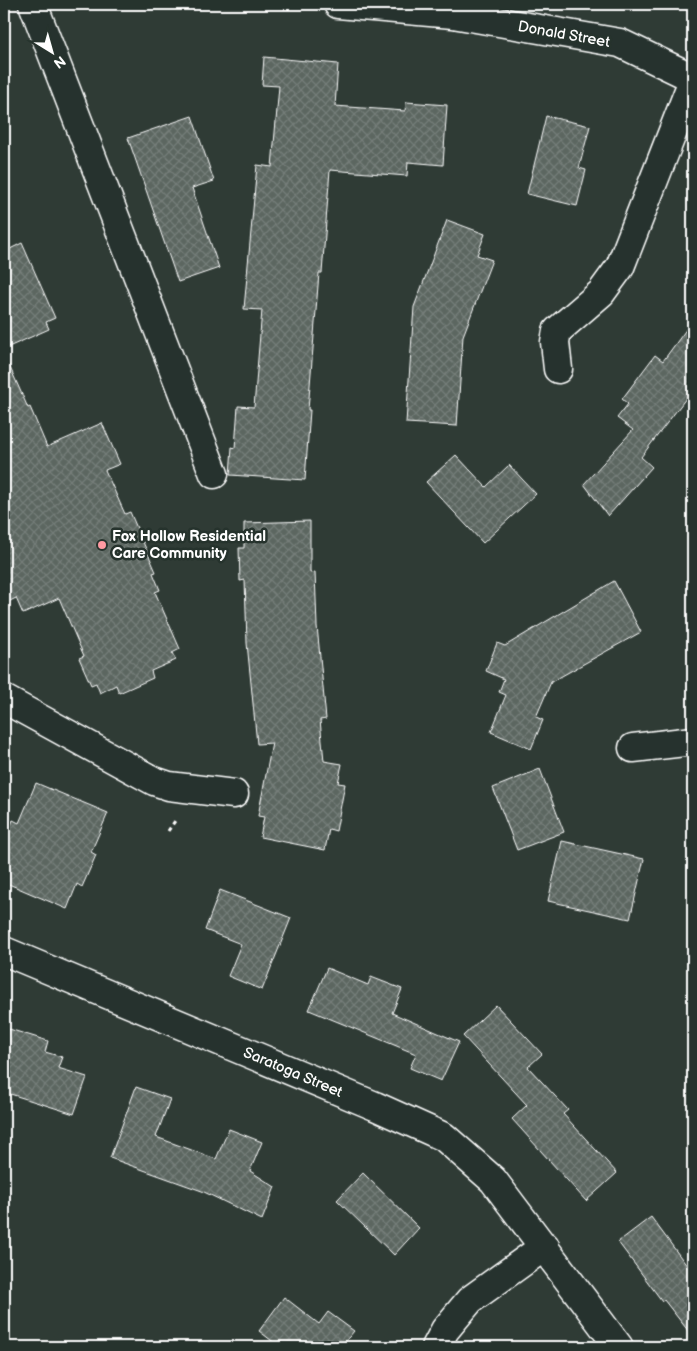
<svg xmlns="http://www.w3.org/2000/svg" width="697" height="1351" viewBox="0 0 697 1351" font-family="'Balsamiq Sans',sans-serif">
<style>
.building{fill:url(#building-cross-hatch);stroke:#fff}
.lines{fill:none;stroke-linecap:round;stroke-linejoin:round}
.minor-casing{stroke:#fff;stroke-width:31}
.path{stroke:#fff;stroke-width:3;stroke-dasharray:4 4;stroke-linecap:butt}
.minor{stroke:#26332d;stroke-width:28}
.poi-dot{fill:#ff9aa2;stroke:#26332d;stroke-width:2}
.labels{text-anchor:middle;stroke-width:5;stroke-linejoin:round;paint-order:stroke}
.street-label{font-size:15px;fill:#fff;stroke:#26332d}
.poi-label{font-size:15px;font-weight:bold;fill:#fff;stroke:#26332d;text-anchor:start}
</style>
<defs>
<pattern id="building-cross-hatch" width="8" height="8" patternUnits="userSpaceOnUse" patternTransform="scale(1.25)"><rect width="8" height="8" fill="#5b6661"/><path d="M0 0l8 8M0 8l8-8" fill="none" stroke="#747d79"/></pattern>
</defs>
<rect width="100%" height="100%" fill="#2f3b35"/>
<filter id="ink" filterUnits="userSpaceOnUse"><feTurbulence type="fractalNoise" baseFrequency=".02" numOctaves="2"/><feDisplacementMap in="SourceGraphic" scale="10" xChannelSelector="R" yChannelSelector="G"/><feConvolveMatrix kernelMatrix="1 2 1 2 8 2 1 2 1" color-interpolation-filters="sRGB"/></filter>
<g filter="url(#ink)">
<!-- building -->
<path class="building" d="M 264,57 L 338,64 L 335,106 L 405,111 L 406,102 L 447,105 L 443,165 L 408,162 L 407,176 L 330,170 L 322,273 L 319,273 L 308,410 L 310,410 L 305,480 L 230,475 L 232,447 L 235,448 L 238,406 L 254,407 L 262,310 L 244,309 L 257,165 L 272,167 L 279,86 L 262,85 Z
M 192,116 L 214,181 L 192,188 L 219,268 L 178,282 L 128,138 Z
M 546,116 L 590,126 L 579,168 L 586,170 L 577,206 L 527,194 Z
M 447,220 L 485,234 L 477,255 L 492,260 L 463,336 L 457,426 L 406,423 L 414,307 Z
M 22,243 L 55,318 L 46,322 L 49,329 L 4,349 L 4,252 Z
M 693,320 L 693,389 L 641,457 L 652,467 L 608,516 L 584,484 L 633,430 L 617,418 L 628,404 L 622,399 L 655,355 L 663,361 Z
M 4,354 L 28,408 L 30,407 L 47,447 L 102,423 L 120,464 L 105,470 L 125,514 L 130,512 L 156,572 L 153,573 L 160,590 L 155,592 L 180,649 L 172,653 L 176,660 L 151,671 L 153,678 L 119,693 L 116,685 L 100,693 L 96,683 L 91,685 L 79,658 L 84,656 L 59,598 L 23,614 L 16,598 L 4,604 Z
M 456,455 L 486,487 L 509,465 L 536,494 L 483,543 L 426,482 Z
M 310,521 L 310,573 L 315,572 L 317,626 L 326,719 L 320,720 L 324,761 L 342,764 L 338,783 L 345,784 L 336,831 L 329,829 L 325,850 L 260,837 L 264,817 L 258,816 L 272,743 L 257,744 L 247,643 L 245,580 L 240,581 L 239,548 L 244,548 L 244,523 Z
M 614,581 L 641,632 L 551,682 L 536,717 L 543,720 L 531,749 L 491,732 L 506,695 L 499,692 L 504,679 L 486,671 L 497,643 L 505,646 Z
M 540,769 L 564,832 L 517,850 L 493,788 Z
M 36,783 L 108,813 L 91,852 L 96,855 L 82,887 L 77,884 L 67,909 L 4,882 L 4,841 L 13,820 L 19,823 Z
M 562,841 L 644,859 L 630,919 L 548,901 Z
M 220,890 L 291,918 L 262,990 L 228,976 L 241,944 L 205,930 Z
M 327,968 L 368,985 L 371,977 L 402,989 L 392,1013 L 459,1042 L 441,1081 L 410,1068 L 416,1054 L 309,1010 Z
M 496,1005 L 542,1054 L 528,1067 L 568,1110 L 563,1114 L 617,1173 L 586,1201 L 512,1119 L 527,1105 L 463,1036 Z
M 9,1029 L 48,1041 L 45,1052 L 62,1057 L 58,1068 L 87,1077 L 74,1114 L 4,1092 L 4,1045 Z
M 136,1087 L 170,1099 L 156,1137 L 216,1159 L 229,1129 L 262,1142 L 250,1171 L 275,1187 L 262,1220 L 202,1191 L 110,1158 Z
M 363,1173 L 419,1228 L 394,1255 L 337,1200 Z
M 651,1217 L 693,1274 L 693,1337 L 664,1300 L 662,1301 L 618,1242 Z
M 284,1297 L 319,1324 L 328,1312 L 354,1331 L 344,1343 L 349,1347 L 280,1347 L 259,1331 Z"/>
<g class="lines">
<!-- minor casing -->
<g class="minor-casing">
<path id="minor" d="M 33,4 L 214,474
M 338,4 L 453,14 L 620,43 L 693,78
M 558,369 L 555,342 L 557,331 L 601,293 L 620,267 L 693,80
M 4,699 L 154,781 L 169,786 L 234,794
M 633,748 L 693,741
M 4,951 L 375,1106 L 444,1137 L 493,1180 L 619,1347
M 436,1347 L 445,1330 L 470,1300 L 545,1246"/>
</g>
<!-- path -->
<path class="path" d="M 168,831 L 177,818"/>
<!-- minor -->
<use href="#minor" class="minor"/>
</g>
</g>
<!-- markers -->
<circle class="poi-dot" cx="102" cy="545" r="5"/>
<g class="labels">
<!-- street labels -->
<g class="street-label">
<text transform="translate(564 34) rotate(10)" y="5">Donald Street</text>
<text transform="translate(293 1072) rotate(23)" y="5">Saratoga Street</text>
</g>
<!-- poi labels -->
<g class="poi-label">
<text x="112" y="541">Fox Hollow Residential<tspan x="112" dy="17">Care Community</tspan></text>
</g>
</g>
<!-- margin -->
<rect width="697" height="1351" fill="none" stroke="#26332d" stroke-width="20"/>
<rect x="10" y="10" width="677" height="1331" fill="none" stroke="#fff" stroke-width="2" filter="url(#ink)"/>
<!-- north arrow -->
<g transform="translate(52 52) rotate(143)" stroke="#26332d" stroke-width="4" paint-order="stroke">
<path d="M0-4L9 19L0 12L-9 19Z" fill="#ffffff"/>
<text y="-8" font-size="14" font-weight="bold" text-anchor="middle" fill="#ffffff">N</text>
</g>
</svg>
